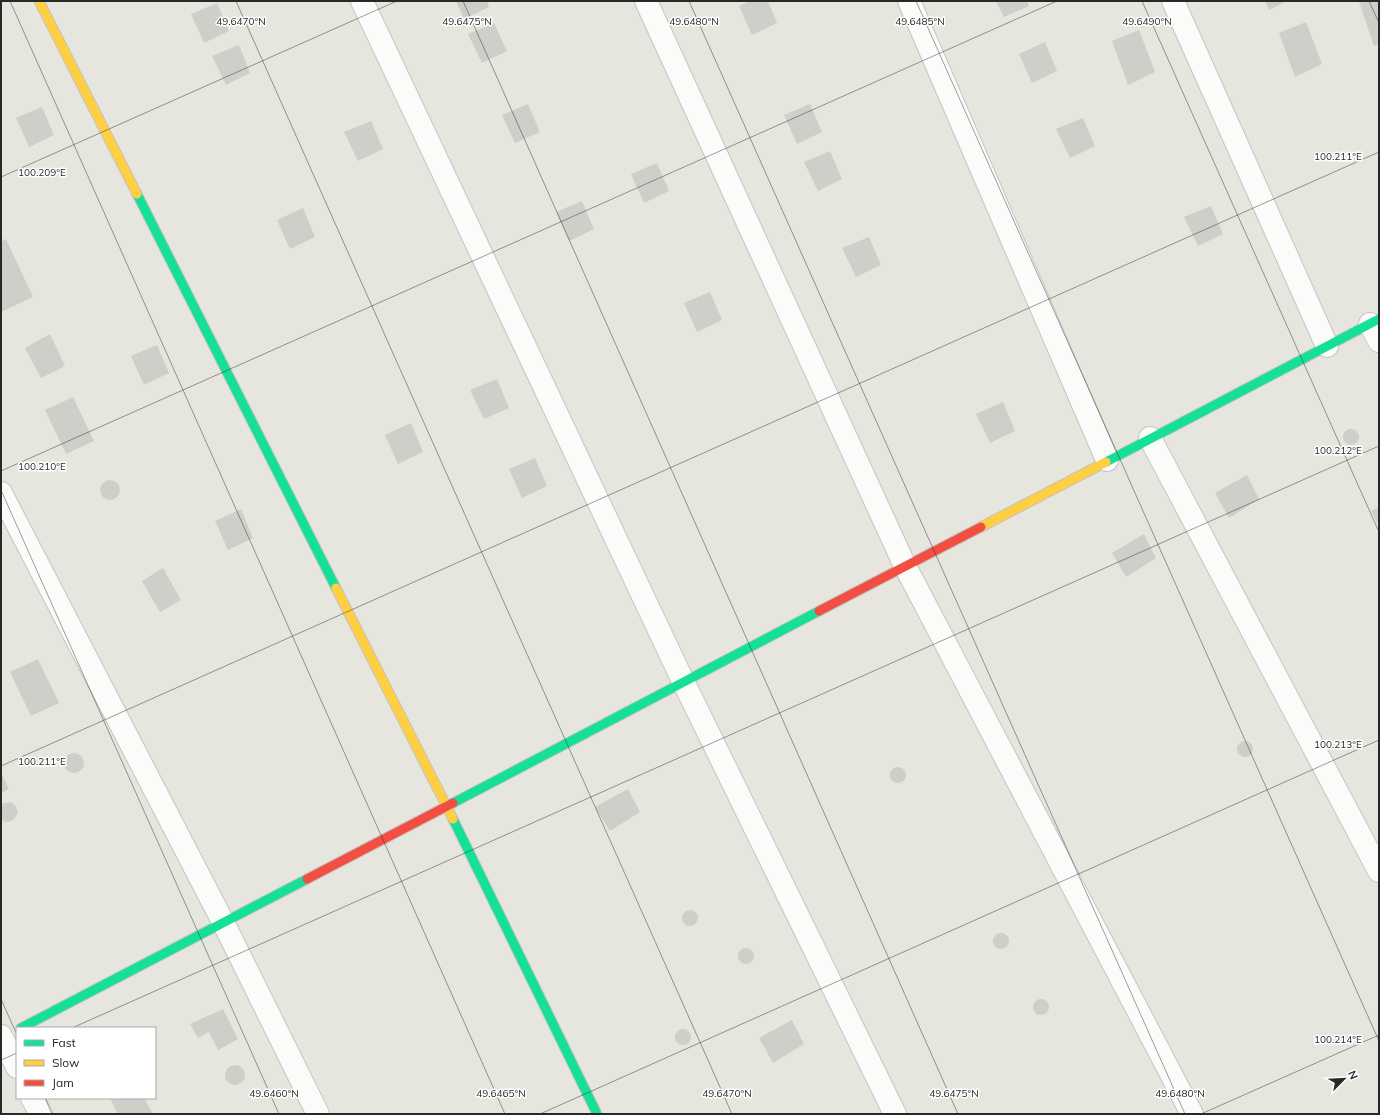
<svg xmlns="http://www.w3.org/2000/svg" width="1380" height="1115" viewBox="0 0 1380 1115" font-family="Mulish,sans-serif">
<style>
.building{fill:#cfcec9}
.lines{fill:none;stroke-linecap:round;stroke-linejoin:round}
.street-casing{stroke:#c4c4c3;stroke-width:24}
.fast-casing{stroke:#c4c4c3;stroke-width:11}
.slow-casing{stroke:#c4c4c3;stroke-width:11}
.jam-casing{stroke:#c4c4c3;stroke-width:11}
.street{stroke:#fbfbfa;stroke-width:22}
.fast{stroke:#16e098;stroke-width:9}
.slow{stroke:#ffcf43;stroke-width:9}
.jam{stroke:#f24e42;stroke-width:9}
.ticks{fill:none;stroke:#282828;stroke-width:1;stroke-opacity:0.45}
.ticks-label{font-size:10px;text-anchor:middle;fill:#282828;stroke:#fff;stroke-width:3;stroke-linejoin:round;paint-order:stroke}
</style>
<rect width="100%" height="100%" fill="#e6e5de"/>
<!-- building -->
<path class="building" d="M 456,1 L 487,1 L 489,7 L 464,19 Z
M 750,1 L 768,1 L 777,23 L 752,35 L 739,6 Z
M 996,1 L 1027,1 L 1029,6 L 1004,17 Z
M 1265,1 L 1287,1 L 1269,10 Z
M 1362,1 L 1379,1 L 1379,44 L 1374,46 L 1359,2 Z
M 217,3 L 229,31 L 204,43 L 191,14 Z
M 1306,22 L 1322,64 L 1295,77 L 1279,33 Z
M 494,23 L 507,51 L 482,63 L 468,34 Z
M 1139,30 L 1155,72 L 1128,85 L 1112,41 Z
M 1045,42 L 1057,71 L 1032,83 L 1019,54 Z
M 239,45 L 250,73 L 226,85 L 212,56 Z
M 528,104 L 540,132 L 515,143 L 502,115 Z
M 810,104 L 822,132 L 797,144 L 784,115 Z
M 42,107 L 54,135 L 29,147 L 16,118 Z
M 1083,118 L 1095,146 L 1070,158 L 1056,129 Z
M 371,121 L 383,149 L 358,161 L 344,132 Z
M 830,151 L 842,179 L 818,191 L 804,162 Z
M 657,163 L 669,191 L 644,203 L 631,174 Z
M 582,201 L 594,229 L 569,241 L 556,212 Z
M 1211,206 L 1223,234 L 1198,246 L 1184,217 Z
M 303,208 L 315,237 L 290,249 L 277,220 Z
M 869,237 L 881,265 L 856,277 L 842,248 Z
M 6,239 L 33,297 L 1,312 L 1,241 Z
M 710,292 L 722,320 L 697,332 L 684,303 Z
M 50,334 L 65,366 L 41,378 L 25,348 Z
M 157,345 L 169,373 L 144,385 L 131,356 Z
M 497,379 L 509,408 L 484,419 L 470,390 Z
M 73,397 L 94,441 L 66,454 L 45,410 Z
M 1003,402 L 1015,431 L 990,443 L 976,414 Z
M 411,423 L 423,452 L 398,464 L 385,435 Z
M1343 437a8 8 0 1 1 16 0a8 8 0 1 1-16 0Z
M 535,458 L 547,486 L 522,498 L 509,469 Z
M 1247,475 L 1259,499 L 1229,518 L 1215,493 Z
M100 490a10 10 0 1 1 20 0a10 10 0 1 1-20 0Z
M 1379,507 L 1379,526 L 1371,511 Z
M 241,509 L 253,538 L 228,550 L 215,521 Z
M 1144,534 L 1156,558 L 1126,577 L 1112,553 Z
M 163,568 L 181,600 L 160,612 L 142,581 Z
M 38,659 L 59,703 L 31,716 L 10,672 Z
M1237 749a8 8 0 1 1 16 0a8 8 0 1 1-16 0Z
M64 763a10 10 0 1 1 20 0a10 10 0 1 1-20 0Z
M890 775a8 8 0 1 1 16 0a8 8 0 1 1-16 0Z
M 1,773 L 9,789 L 1,793 Z
M 628,789 L 640,812 L 610,831 L 595,807 Z
M 11,802 L 16,807 L 18,813 L 14,819 L 12,821 L 6,822 L 1,819 L 1,805 L 4,803 Z
M682 918a8 8 0 1 1 16 0a8 8 0 1 1-16 0Z
M993 941a8 8 0 1 1 16 0a8 8 0 1 1-16 0Z
M738 956a8 8 0 1 1 16 0a8 8 0 1 1-16 0Z
M1033 1007a8 8 0 1 1 16 0a8 8 0 1 1-16 0Z
M 223,1009 L 238,1039 L 218,1050 L 209,1032 L 198,1038 L 190,1024 Z
M 792,1020 L 804,1044 L 773,1063 L 759,1038 Z
M675 1037a8 8 0 1 1 16 0a8 8 0 1 1-16 0Z
M225 1075a10 10 0 1 1 20 0a10 10 0 1 1-20 0Z
M 110,1098 L 144,1098 L 153,1114 L 118,1114 Z"/>
<g class="lines">
<!-- street casing -->
<g class="street-casing">
<path id="street" d="M 362,1 L 683,681 L 895,1114
M 646,1 L 905,566 L 1192,1114
M 909,1 L 1107,460
M 1173,1 L 1327,346
M 1370,324 L 1379,341
M 1150,438 L 1379,871
M 1,493 L 223,922 L 318,1114
M 1,1036 L 17,1067
M 32,1098 L 41,1114"/>
</g>
<!-- fast casing -->
<g class="fast-casing">
<path id="fast" d="M 137,194 L 336,588
M 1106,462 L 1379,319
M 453,803 L 819,611
M 453,819 L 597,1114
M 21,1028 L 307,879"/>
</g>
<!-- slow casing -->
<g class="slow-casing">
<path id="slow" d="M 39,1 L 137,194
M 981,527 L 1106,462
M 336,588 L 453,819"/>
</g>
<!-- jam casing -->
<g class="jam-casing">
<path id="jam" d="M 819,611 L 981,527
M 307,879 L 453,803"/>
</g>
<!-- street -->
<use href="#street" class="street"/>
<!-- fast -->
<use href="#fast" class="fast"/>
<!-- slow -->
<use href="#slow" class="slow"/>
<!-- jam -->
<use href="#jam" class="jam"/>
</g>
<!-- ticks -->
<path class="ticks" d="M 10,1 L 505,1114M 236,1 L 732,1114M 463,1 L 958,1114M 689,1 L 1185,1114M 916,1 L 1379,1041M 1142,1 L 1379,532M 1369,1 L 1379,23M 1,177 L 397,1M 1,471 L 1057,1M 1,490 L 279,1114M 1,766 L 1379,152M 1,999 L 17,1035M 72,1028 L 1379,446M 1,1060 L 17,1053M 45,1098 L 52,1114M 540,1114 L 1379,740M 1201,1114 L 1379,1035"/>
<g class="ticks-label">
<text x="241" y="25">49.6470°N</text>
<text x="467" y="25">49.6475°N</text>
<text x="694" y="25">49.6480°N</text>
<text x="920" y="25">49.6485°N</text>
<text x="1147" y="25">49.6490°N</text>
<text x="1338" y="160">100.211°E</text>
<text x="42" y="176">100.209°E</text>
<text x="1338" y="454">100.212°E</text>
<text x="42" y="470">100.210°E</text>
<text x="1338" y="748">100.213°E</text>
<text x="42" y="765">100.211°E</text>
<text x="1338" y="1043">100.214°E</text>
<text x="274" y="1097">49.6460°N</text>
<text x="501" y="1097">49.6465°N</text>
<text x="727" y="1097">49.6470°N</text>
<text x="954" y="1097">49.6475°N</text>
<text x="1180" y="1097">49.6480°N</text>
</g>
<!-- border -->
<rect width="1380" height="1115" fill="none" stroke="#282828" stroke-width="4"/>
<!-- legend -->
<rect x="16" y="1027" width="140" height="72" fill="#ffffff" stroke="#a9a9a9"/>
<rect x="24" y="1040" width="20" height="6" fill="#16e098" stroke="#a9a9a9"/>
<text x="52" y="1047" font-size="12" fill="#282828">Fast</text>
<rect x="24" y="1060" width="20" height="6" fill="#ffcf43" stroke="#a9a9a9"/>
<text x="52" y="1067" font-size="12" fill="#282828">Slow</text>
<rect x="24" y="1080" width="20" height="6" fill="#f24e42" stroke="#a9a9a9"/>
<text x="52" y="1087" font-size="12" fill="#282828">Jam</text>
<!-- north arrow -->
<g transform="translate(1344 1079) rotate(66)" stroke="#ffffff" stroke-width="3" paint-order="stroke">
<path d="M0-3L7 15L0 10L-7 15Z" fill="#282828"/>
<text y="-6" font-size="11" font-weight="bold" text-anchor="middle" fill="#282828">N</text>
</g>
</svg>
